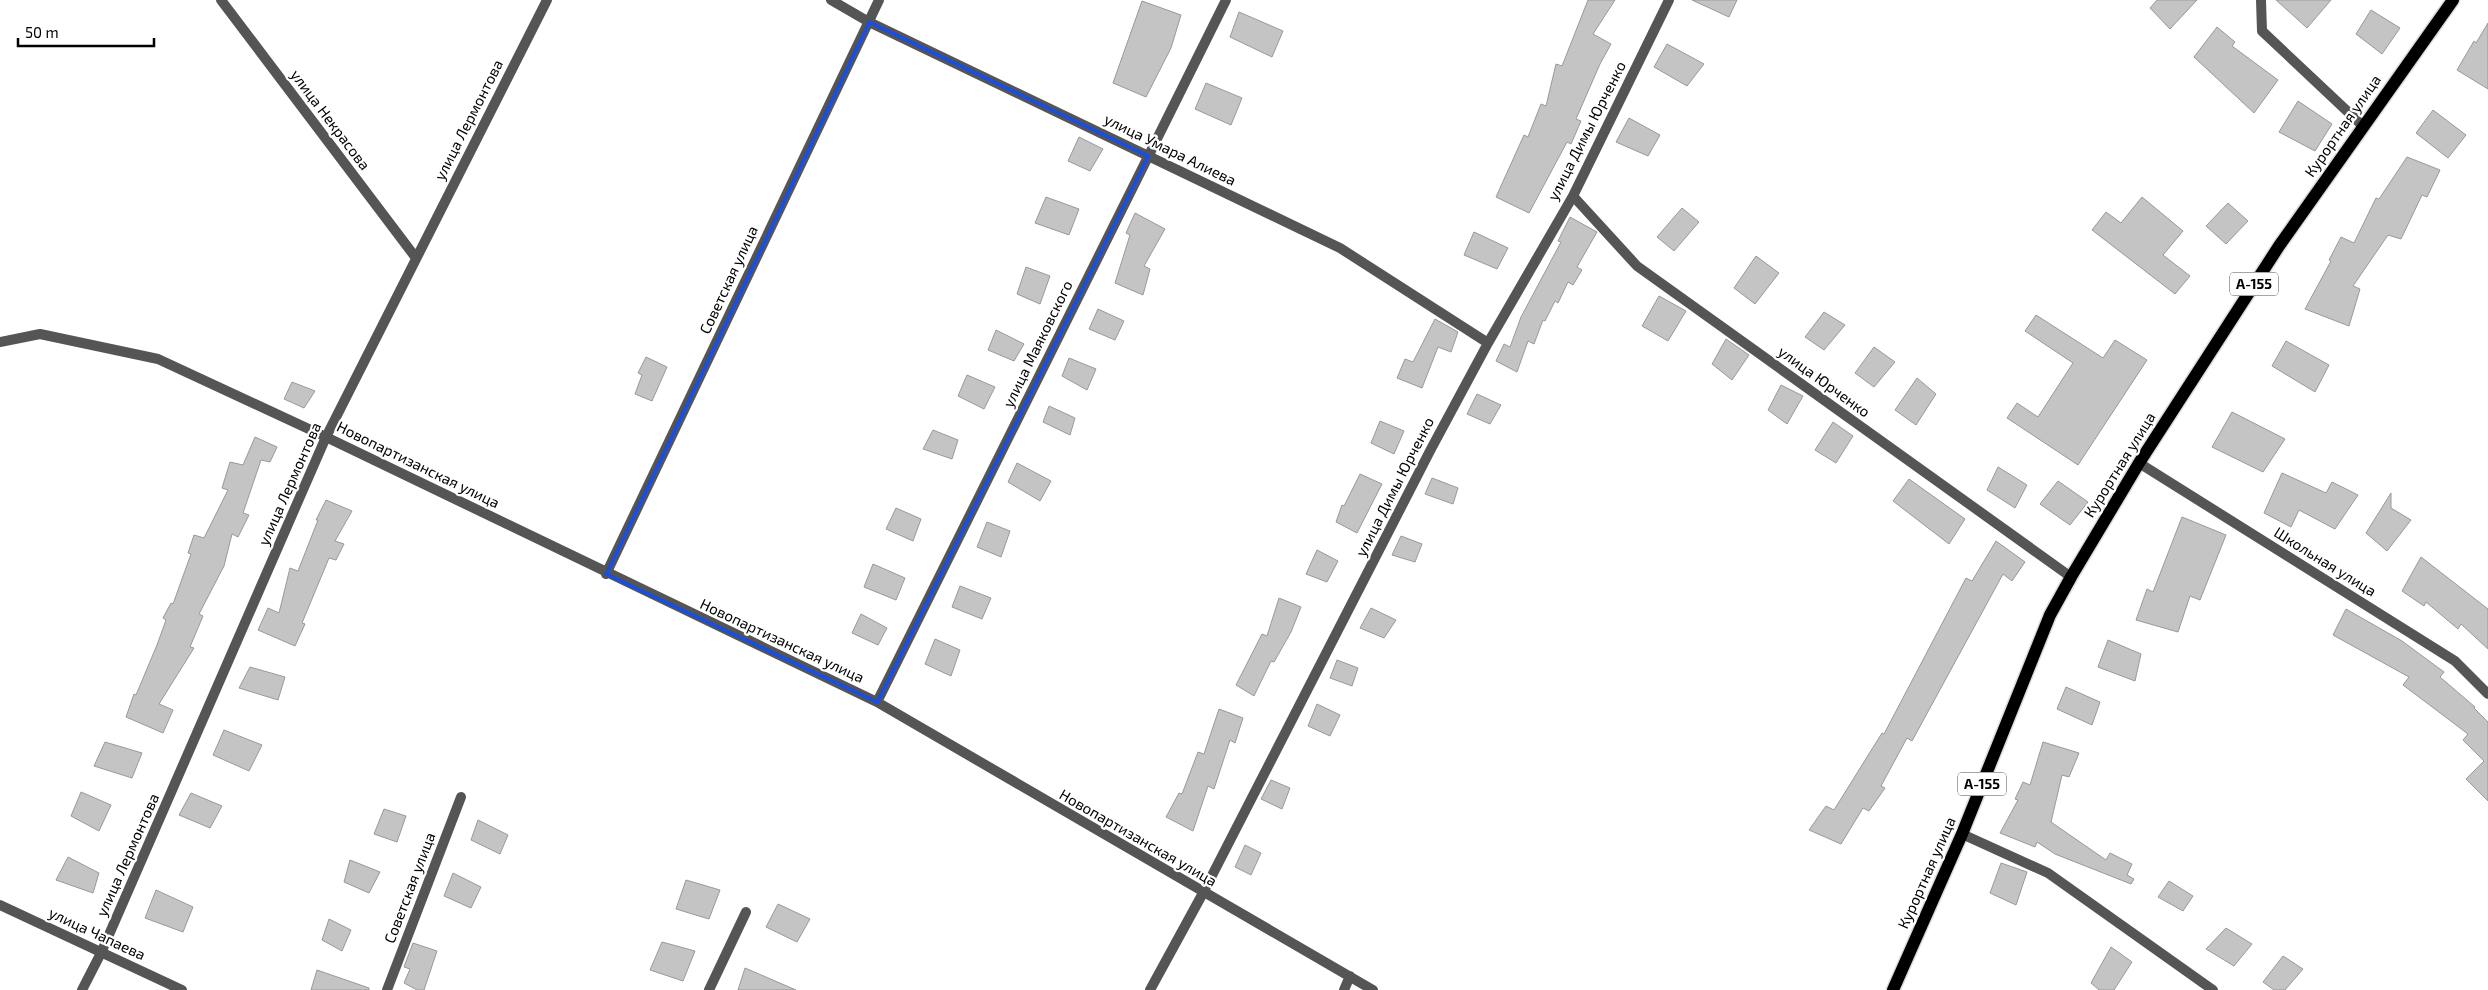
<svg xmlns="http://www.w3.org/2000/svg" width="2488" height="990" viewBox="0 0 2488 990" font-family="'Exo 2',sans-serif">
<style>
.building{fill:#c4c4c4;stroke:#999}
.lines{fill:none;stroke-linecap:round;stroke-linejoin:round}
.primary-casing{stroke:#dbdbdb;stroke-width:15}
.minor{stroke:#555;stroke-width:10}
.primary{stroke:#000;stroke-width:12}
.marked{fill:none;stroke:#1d4ed8;stroke-width:4;stroke-linejoin:round}
.labels{text-anchor:middle;stroke-width:4.5;stroke-linejoin:round;paint-order:stroke}
.shield{fill:#fff;stroke:#4c4c4c;stroke-width:1}
.shield-label{font-size:14px;font-weight:bold;fill:#000}
.street-label{font-size:15px;fill:#000;stroke:#fff}
</style>
<rect width="100%" height="100%" fill="#fff"/>
<!-- building -->
<path class="building" d="M 1588,0 L 1615,0 L 1593,34 L 1611,44 L 1600,64 L 1576,119 L 1581,121 L 1571,144 L 1567,142 L 1529,213 L 1496,197 L 1524,135 L 1528,137 L 1541,104 L 1546,106 L 1556,64 L 1562,66 Z
M 1692,0 L 1737,0 L 1729,17 Z
M 2157,0 L 2197,0 L 2170,29 L 2150,8 Z
M 2276,0 L 2331,0 L 2307,28 Z
M 1142,1 L 1181,15 L 1171,48 L 1146,97 L 1113,83 Z
M 2371,10 L 2400,28 L 2382,54 L 2356,34 Z
M 1239,12 L 1283,31 L 1272,57 L 1230,37 Z
M 2488,23 L 2488,89 L 2457,70 L 2474,41 L 2476,43 Z
M 2217,27 L 2235,42 L 2232,46 L 2278,80 L 2254,113 L 2194,57 Z
M 1667,44 L 1704,64 L 1687,86 L 1654,67 Z
M 1206,83 L 1242,98 L 1231,125 L 1195,109 Z
M 2298,101 L 2332,124 L 2315,151 L 2279,132 Z
M 2433,110 L 2466,135 L 2448,158 L 2416,133 Z
M 1629,118 L 1660,135 L 1648,156 L 1616,142 Z
M 1079,137 L 1103,149 L 1090,171 L 1068,161 Z
M 2407,157 L 2440,170 L 2427,197 L 2422,195 L 2401,239 L 2388,235 L 2353,286 L 2360,289 L 2349,326 L 2305,309 L 2331,261 L 2329,260 L 2341,237 L 2354,243 L 2376,198 L 2379,199 Z
M 1046,197 L 1079,209 L 1069,235 L 1035,223 Z
M 2142,197 L 2183,231 L 2163,255 L 2190,276 L 2175,294 L 2092,230 L 2106,212 L 2121,223 Z
M 2228,203 L 2248,221 L 2226,244 L 2206,226 Z
M 1682,208 L 1699,222 L 1674,251 L 1657,237 Z
M 1135,213 L 1165,229 L 1144,266 L 1150,269 L 1143,295 L 1115,283 L 1130,235 L 1126,233 Z
M 1570,217 L 1597,232 L 1577,267 L 1582,270 L 1573,285 L 1568,282 L 1558,303 L 1555,301 L 1545,321 L 1543,320 L 1534,344 L 1528,341 L 1517,372 L 1496,361 L 1504,344 L 1510,347 L 1521,317 L 1561,242 L 1558,241 Z
M 1474,232 L 1508,248 L 1497,269 L 1464,255 Z
M 1756,256 L 1779,273 L 1755,304 L 1734,288 Z
M 1026,267 L 1050,276 L 1040,304 L 1017,294 Z
M 1659,296 L 1686,311 L 1668,341 L 1642,326 Z
M 1098,309 L 1124,321 L 1115,340 L 1089,329 Z
M 1824,312 L 1845,325 L 1824,350 L 1805,337 Z
M 2036,315 L 2103,358 L 2115,340 L 2147,360 L 2078,465 L 2007,418 L 2017,403 L 2038,417 L 2073,363 L 2025,331 Z
M 1435,319 L 1458,332 L 1451,352 L 1438,347 L 1422,388 L 1397,378 L 1405,359 L 1413,362 Z
M 996,330 L 1024,344 L 1014,361 L 988,350 Z
M 1726,339 L 1749,355 L 1732,380 L 1712,364 Z
M 2286,341 L 2329,365 L 2315,392 L 2272,366 Z
M 1874,347 L 1895,362 L 1874,387 L 1855,373 Z
M 646,357 L 667,367 L 652,401 L 635,394 L 642,375 L 638,373 Z
M 1069,358 L 1096,369 L 1087,390 L 1062,376 Z
M 967,375 L 995,387 L 984,409 L 958,396 Z
M 1917,378 L 1936,394 L 1916,425 L 1895,410 Z
M 292,382 L 315,391 L 304,408 L 284,399 Z
M 1781,385 L 1803,396 L 1787,424 L 1768,410 Z
M 1477,394 L 1501,405 L 1490,424 L 1467,414 Z
M 1049,406 L 1075,418 L 1070,435 L 1043,422 Z
M 2232,412 L 2285,439 L 2263,472 L 2212,447 Z
M 1380,421 L 1404,431 L 1394,454 L 1371,443 Z
M 1833,422 L 1853,436 L 1836,463 L 1815,450 Z
M 933,430 L 958,440 L 952,459 L 923,449 Z
M 255,437 L 277,447 L 270,462 L 261,460 L 243,513 L 249,515 L 238,537 L 232,534 L 224,566 L 199,614 L 203,616 L 190,647 L 194,648 L 159,704 L 173,710 L 163,733 L 126,717 L 134,694 L 136,695 L 157,645 L 166,620 L 163,618 L 171,603 L 173,604 L 191,554 L 188,553 L 194,535 L 204,538 L 228,490 L 222,488 L 230,462 L 243,465 Z
M 1017,463 L 1051,481 L 1040,501 L 1008,482 Z
M 1998,467 L 2027,485 L 2015,508 L 1987,490 Z
M 2282,473 L 2326,493 L 2332,482 L 2358,495 L 2335,529 L 2299,510 L 2291,527 L 2264,513 Z
M 1360,474 L 1382,484 L 1357,533 L 1336,522 L 1342,505 L 1344,506 Z
M 1432,478 L 1458,488 L 1453,504 L 1425,494 Z
M 1909,479 L 1965,519 L 1949,544 L 1893,501 Z
M 2058,481 L 2088,502 L 2070,525 L 2040,504 Z
M 2391,493 L 2391,508 L 2411,520 L 2387,551 L 2366,533 Z
M 326,500 L 352,511 L 335,541 L 344,544 L 336,560 L 329,558 L 302,623 L 305,624 L 295,646 L 258,630 L 268,608 L 279,613 L 290,568 L 298,571 L 318,520 L 316,520 Z
M 896,508 L 921,519 L 913,541 L 886,529 Z
M 2182,517 L 2226,535 L 2200,600 L 2190,596 L 2178,632 L 2136,620 L 2147,589 L 2153,592 Z
M 987,522 L 1010,531 L 1001,557 L 977,547 Z
M 1401,536 L 1422,544 L 1415,562 L 1392,555 Z
M 1996,541 L 2025,562 L 2012,581 L 2003,574 L 1912,741 L 1907,738 L 1881,786 L 1885,788 L 1869,811 L 1863,808 L 1841,844 L 1809,830 L 1826,806 L 1834,810 L 1882,733 L 1884,734 L 1966,578 L 1972,581 Z
M 1317,550 L 1338,561 L 1327,582 L 1306,574 Z
M 2421,557 L 2488,609 L 2488,649 L 2461,624 L 2458,629 L 2426,602 L 2424,606 L 2402,591 Z
M 873,564 L 905,578 L 896,600 L 864,587 Z
M 960,586 L 991,598 L 982,619 L 952,607 Z
M 1279,598 L 1301,607 L 1291,632 L 1274,662 L 1271,661 L 1254,696 L 1236,685 L 1262,634 L 1267,636 Z
M 1371,608 L 1396,620 L 1384,638 L 1360,628 Z
M 2346,609 L 2402,641 L 2444,672 L 2440,677 L 2475,707 L 2474,708 L 2488,722 L 2488,801 L 2466,779 L 2484,761 L 2463,740 L 2468,734 L 2403,685 L 2409,677 L 2333,635 Z
M 861,614 L 887,628 L 878,645 L 852,633 Z
M 935,639 L 960,650 L 951,676 L 925,664 Z
M 2108,640 L 2141,654 L 2135,681 L 2098,667 Z
M 1337,660 L 1358,668 L 1352,686 L 1330,678 Z
M 250,667 L 285,677 L 278,700 L 239,688 Z
M 2066,687 L 2100,702 L 2092,725 L 2057,709 Z
M 1317,704 L 1340,715 L 1330,736 L 1308,726 Z
M 1219,709 L 1243,718 L 1235,743 L 1230,740 L 1214,789 L 1208,786 L 1193,831 L 1166,817 L 1179,793 L 1182,794 L 1198,752 L 1204,754 Z
M 224,730 L 262,745 L 249,771 L 213,755 Z
M 105,742 L 142,753 L 132,778 L 94,766 Z
M 2043,742 L 2079,753 L 2069,777 L 2062,775 L 2051,822 L 2106,860 L 2110,853 L 2132,864 L 2127,875 L 2134,879 L 2131,884 L 2055,854 L 2037,842 L 2035,847 L 2000,833 L 2018,800 L 2015,799 L 2023,782 L 2030,785 Z
M 1271,780 L 1290,788 L 1282,809 L 1261,799 Z
M 81,792 L 111,805 L 99,831 L 71,816 Z
M 191,793 L 222,806 L 210,828 L 179,815 Z
M 384,809 L 406,816 L 397,842 L 374,834 Z
M 478,820 L 508,835 L 500,854 L 471,840 Z
M 1245,845 L 1261,853 L 1251,875 L 1235,867 Z
M 68,857 L 99,873 L 93,893 L 56,880 Z
M 350,860 L 380,872 L 369,893 L 344,882 Z
M 2001,863 L 2027,872 L 2016,905 L 1990,893 Z
M 453,873 L 481,887 L 471,908 L 444,896 Z
M 686,880 L 720,890 L 709,919 L 676,909 Z
M 2169,881 L 2193,896 L 2183,911 L 2158,897 Z
M 156,890 L 193,907 L 183,932 L 145,918 Z
M 778,904 L 810,919 L 797,942 L 766,927 Z
M 329,919 L 351,930 L 342,951 L 322,940 Z
M 2226,928 L 2252,944 L 2234,966 L 2206,949 Z
M 662,942 L 695,951 L 683,981 L 650,970 Z
M 413,943 L 437,951 L 424,990 L 417,990 L 404,983 L 410,969 L 404,967 Z
M 2111,947 L 2132,962 L 2114,990 L 2099,990 L 2091,983 Z
M 2283,956 L 2303,969 L 2285,990 L 2274,990 L 2263,982 Z
M 745,968 L 796,990 L 738,990 Z
M 317,970 L 369,988 L 369,990 L 311,990 Z"/>
<g class="lines">
<!-- primary casing -->
<g class="primary-casing">
<path id="primary" d="M 1893,990 L 1962,834 L 2050,615 L 2071,577 L 2139,463 L 2279,246 L 2453,0"/>
</g>
<!-- minor -->
<path class="minor" d="M 221,0 L 416,258
M 831,0 L 869,22 L 1340,248 L 1488,343
M 2261,0 L 2262,31 L 2363,126
M 1573,196 L 1637,266 L 2071,577
M 0,342 L 40,334 L 158,359 L 326,437 L 877,702 L 1373,990
M 2139,463 L 2455,661 L 2488,694
M 606,574 L 879,0
M 877,702 L 1226,0
M 1962,834 L 2048,873 L 2213,990
M 0,905 L 182,990
M 82,990 L 101,953 L 326,437 L 547,0
M 387,990 L 461,797
M 709,990 L 746,912
M 1150,990 L 1203,893 L 1431,449 L 1488,343 L 1573,196 L 1669,0
M 1344,990 L 1350,976"/>
<!-- primary -->
<use href="#primary" class="primary"/>
</g>
<!-- marked area -->
<path class="marked" d="M 869,22 L 1148,156 L 877,702 L 606,574 Z"/>
<g class="labels">
<!-- shield labels -->
<g class="shield">
<rect x="2230" y="272.5" width="48" height="23" rx="4"/>
<rect x="1958" y="772.5" width="48" height="23" rx="4"/>
</g>
<g class="shield-label">
<text x="2254" y="289">А-155</text>
<text x="1982" y="789">А-155</text>
</g>
<!-- street labels -->
<g class="street-label">
<text transform="translate(330 120) rotate(53)" y="5">улица Некрасова</text>
<text transform="translate(469 120) rotate(-63)" y="5">улица Лермонтова</text>
<text transform="translate(2343 126) rotate(-55)" y="5">Курортная улица</text>
<text transform="translate(1587 131) rotate(-63)" y="5">улица Димы Юрченко</text>
<text transform="translate(1170 150) rotate(26)" y="5">улица Умара Алиева</text>
<text transform="translate(729 280) rotate(-65)" y="5">Советская улица</text>
<text transform="translate(1038 344) rotate(-64)" y="5">улица Маяковского</text>
<text transform="translate(1824 382) rotate(36)" y="5">улица Юрченко</text>
<text transform="translate(418 465) rotate(26)" y="5">Новопартизанская улица</text>
<text transform="translate(2120 465) rotate(-58)" y="5">Курортная улица</text>
<text transform="translate(290 484) rotate(-66)" y="5">улица Лермонтова</text>
<text transform="translate(1395 487) rotate(-63)" y="5">улица Димы Юрченко</text>
<text transform="translate(2325 562) rotate(32)" y="5">Школьная улица</text>
<text transform="translate(782 641) rotate(25)" y="5">Новопартизанская улица</text>
<text transform="translate(1138 838) rotate(30)" y="5">Новопартизанская улица</text>
<text transform="translate(128 855) rotate(-66)" y="5">улица Лермонтова</text>
<text transform="translate(1927 873) rotate(-66)" y="5">Курортная улица</text>
<text transform="translate(410 888) rotate(-69)" y="5">Советская улица</text>
<text transform="translate(97 934) rotate(25)" y="5">улица Чапаева</text>
</g>
</g>
<!-- scale -->
<path d="M18 38v8h136v-8" fill="none" stroke="#000000" stroke-width="2.5"/>
<text x="25" y="38" font-size="15" fill="#000000" stroke="#ffffff" stroke-width="4" paint-order="stroke">50 m</text>
</svg>
